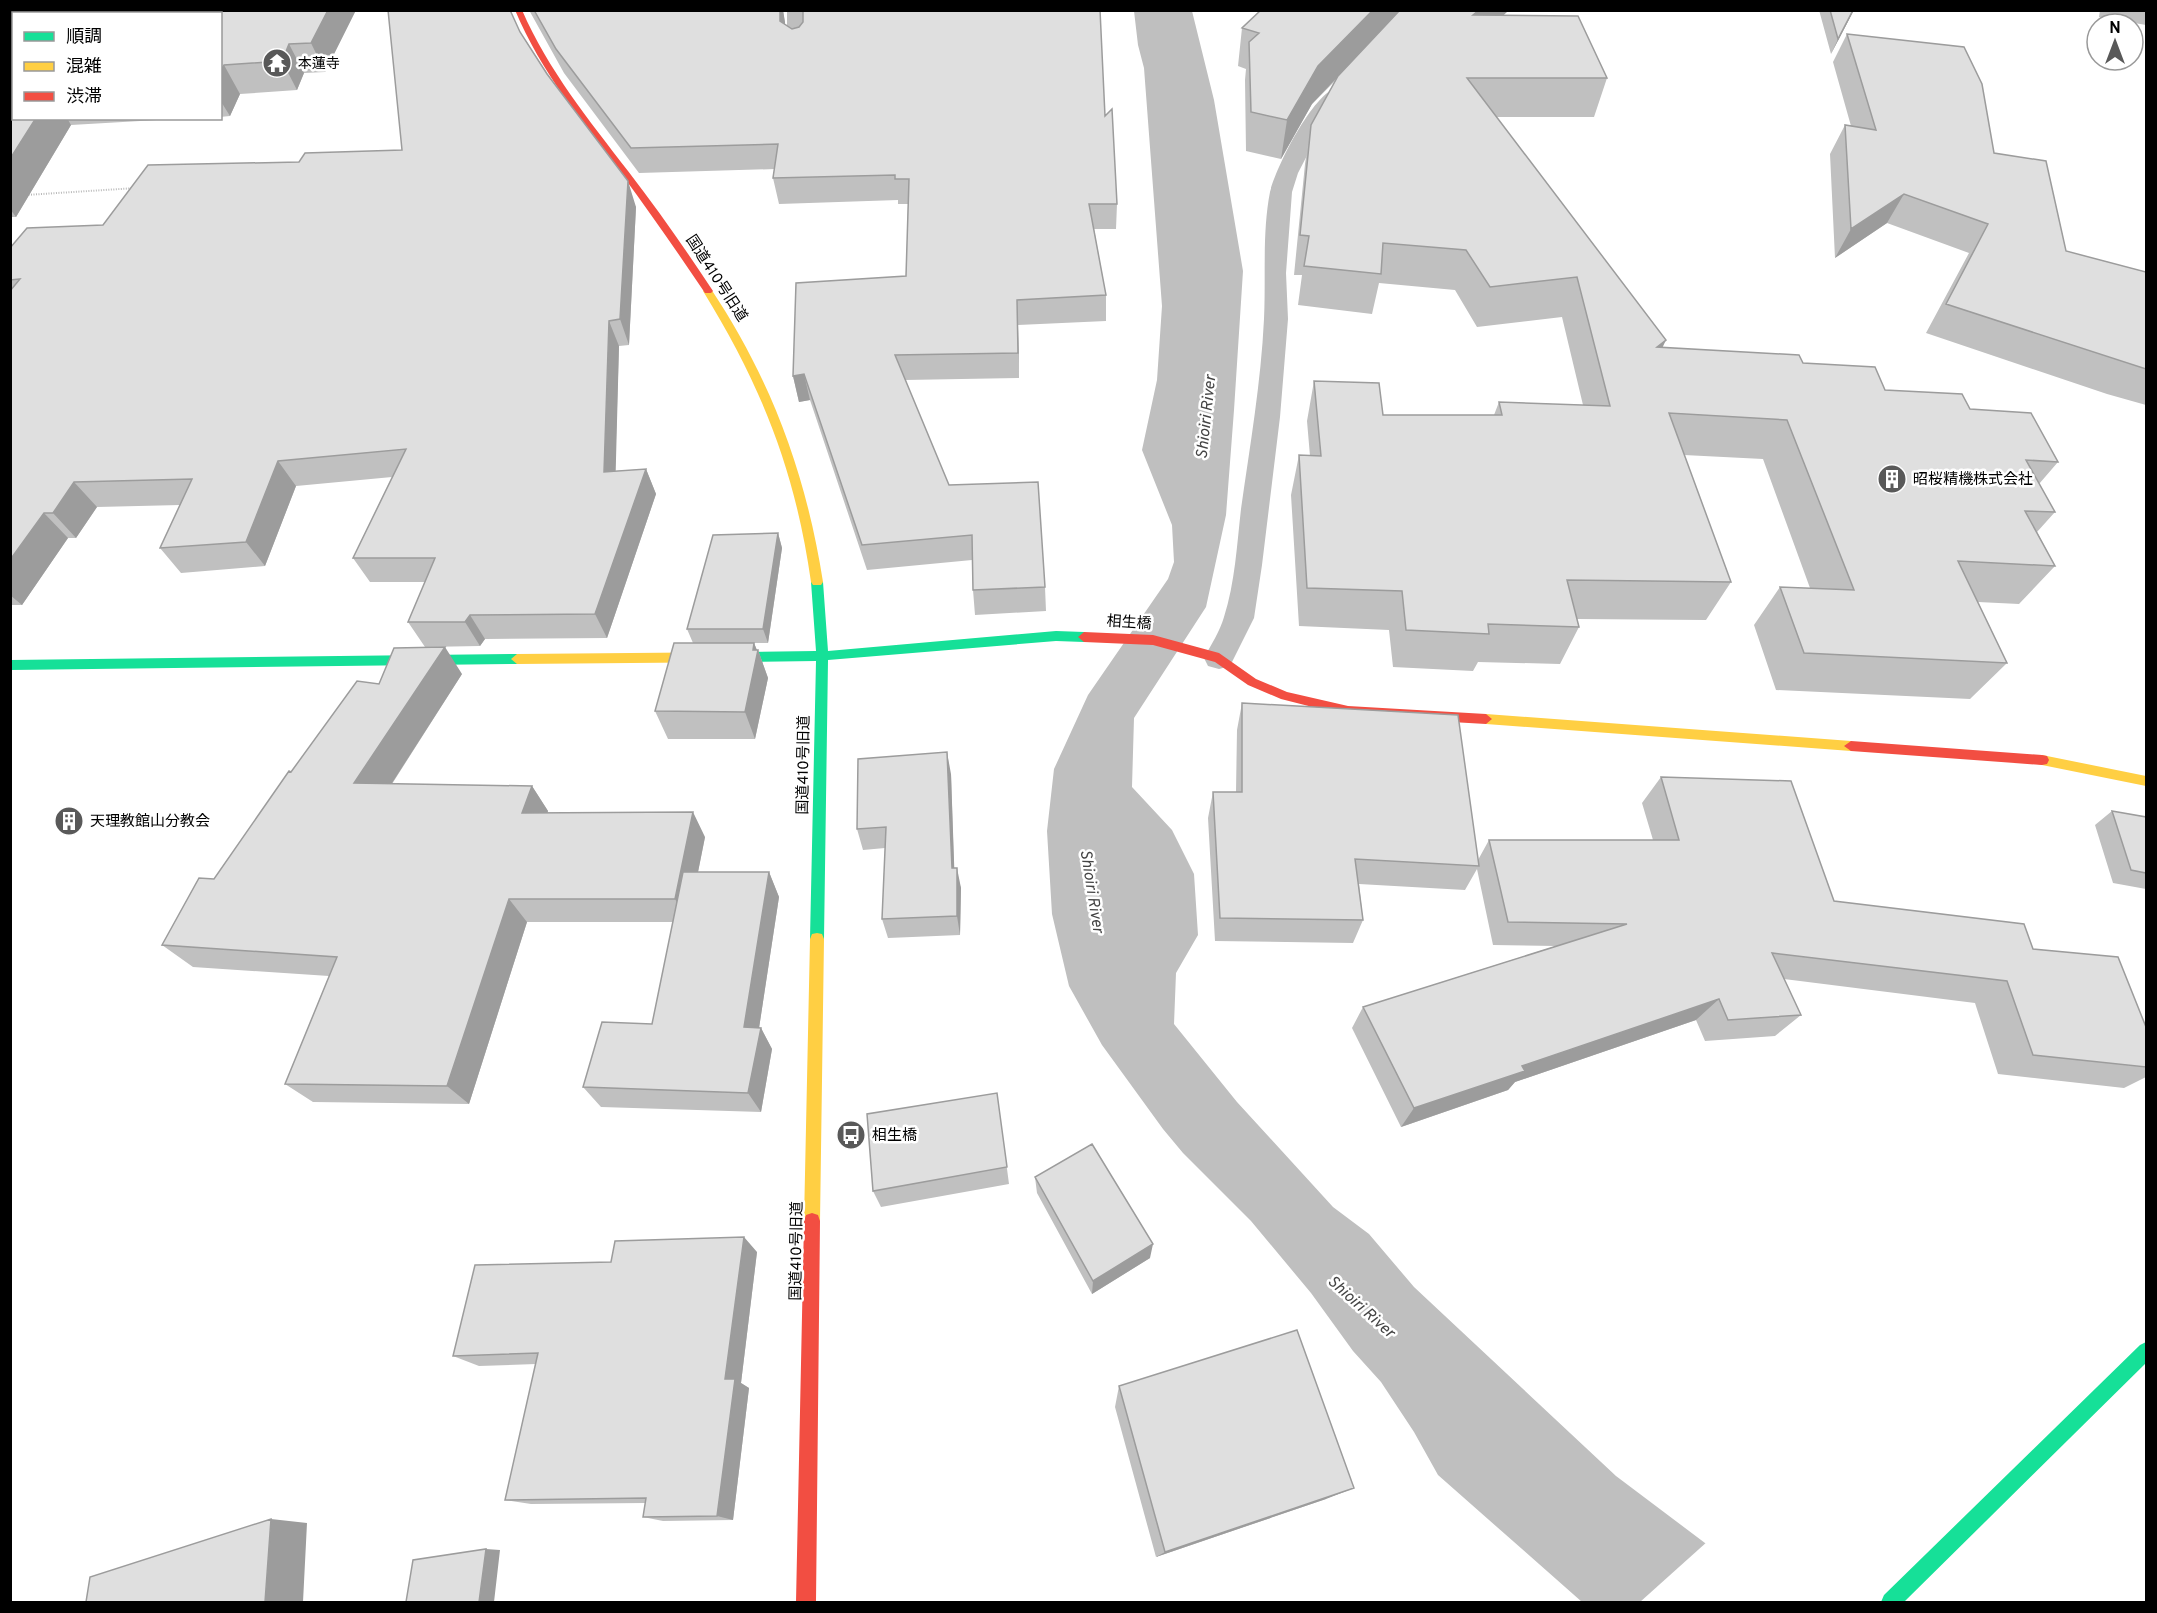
<svg xmlns="http://www.w3.org/2000/svg" width="2157" height="1613" viewBox="0 0 2157 1613" font-family="Overpass,'Noto Sans JP',sans-serif">
<style>
.water{fill:#bfbfbf}
.pier{fill:#fff}
.lines{fill:none;stroke-linecap:round;stroke-linejoin:round}
.path{stroke:#b9b9b9;stroke-width:2;stroke-dasharray:1 1.5;stroke-linecap:butt}
.lane{fill:#bebebe;fill-rule:evenodd}
.street{fill:#bebebe;fill-rule:evenodd}
.fast{fill:#16e098;fill-rule:evenodd}
.slow{fill:#ffcf43;fill-rule:evenodd}
.jam{fill:#f24e42;fill-rule:evenodd}
.wall{fill:#c0c0c0}
.shaded-wall{fill:#9c9c9c}
.building{fill:#dfdfdf;stroke:#9c9c9c;stroke-width:1.5}
.labels{text-anchor:middle;stroke-width:5;stroke-linejoin:round;paint-order:stroke}
.far-poi-label{font-size:14px;fill:#000;stroke:#fff;text-anchor:start}
.street-label{font-size:15px;fill:#000;stroke:#fff}
.poi-label{font-size:15px;fill:#000;stroke:#fff;text-anchor:start}
.water-label{font-size:16px;font-style:italic;fill:#444;stroke:#fff}
</style>
<rect width="100%" height="100%" fill="#fff"/>
<!-- water -->
<path class="water" d="M 1134,11 L 1192,11 L 1214,100 L 1243,271 L 1234,410 L 1226,515 L 1206,607 L 1134,718 L 1132,787 L 1172,830 L 1194,874 L 1198,935 L 1176,973 L 1174,1024 L 1237,1102 L 1333,1207 L 1369,1234 L 1414,1287 L 1616,1476 L 1705,1543 L 1806,1602 L 1582,1602 L 1438,1475 L 1414,1432 L 1381,1382 L 1353,1351 L 1311,1293 L 1251,1221 L 1183,1153 L 1163,1129 L 1102,1045 L 1069,986 L 1052,914 L 1047,831 L 1054,769 L 1088,695 L 1168,579 L 1174,562 L 1172,525 L 1142,450 L 1157,380 L 1162,306 L 1144,68 L 1138,45 Z"/>
<!-- pier -->
<path class="pier" d="M 1708,1541 L 1808,1600 L 1809,1602 L 1640,1602 Z"/>
<g class="lines">
<!-- path -->
<path class="path" d="M 26,195 L 136,188"/>
<!-- lane -->
<path class="lane" d="M 787,10 L 805,10 L 805,45 L 803,49 L 796,51 L 787,45 Z"/>
<!-- street -->
<path class="street" d="M 1338,87 L 1348,93 L 1329,113 L 1298,173 L 1292,192 L 1286,273 L 1288,319 L 1280,417 L 1262,565 L 1254,618 L 1230,666 L 1219,669 L 1208,666 L 1204,658 C 1211,645 1220,631 1224,617 C 1235,583 1237,544 1241,509 C 1250,446 1261,382 1264,319 C 1266,277 1262,233 1270,192 C 1276,167 1313,93 1338,87 Z"/>
<!-- fast -->
<path class="fast" d="M 817,578 L 823,582 L 828,651 L 1056,631 L 1084,632 L 1090,637 L 1084,642 L 1056,641 L 828,660 L 824,939 L 822,944 L 817,945 L 812,944 L 810,939 L 816,661 L 745,662 L 739,657 L 745,652 L 816,651 L 811,582 Z
M 517,654 L 523,659 L 517,664 L 10,670 L 10,660 Z
M 2146,1342 L 2146,1363 L 1904,1602 L 1881,1602 L 1884,1595 L 2140,1345 Z"/>
<!-- slow -->
<path class="slow" d="M 705,289 L 711,289 C 772,381 806,474 823,582 L 821,585 L 813,585 L 811,582 C 795,470 762,387 703,291 Z
M 745,652 L 751,657 L 745,662 L 517,664 L 511,659 L 517,654 Z
M 1486,714 L 1851,741 L 1858,746 L 1851,751 L 1486,724 L 1480,719 Z
M 2042,755 L 2146,776 L 2146,786 L 2037,764 L 2035,760 L 2037,756 Z
M 817,933 L 822,934 L 824,939 L 820,1221 L 818,1227 L 812,1229 L 806,1227 L 804,1221 L 810,939 L 812,934 Z"/>
<!-- jam -->
<path class="jam" d="M 515,10 L 522,10 C 548,70 589,120 628,171 C 658,210 686,250 713,291 L 711,293 L 705,293 C 678,253 651,214 623,176 C 583,123 541,72 515,10 Z
M 1084,632 L 1153,635 L 1219,653 L 1256,679 L 1287,692 L 1348,706 L 1486,714 L 1492,719 L 1486,724 L 1348,716 L 1281,699 L 1248,685 L 1215,662 L 1153,645 L 1084,642 L 1078,637 Z
M 1851,741 L 2042,755 L 2047,756 L 2049,760 L 2047,764 L 2042,765 L 1851,751 L 1844,746 Z
M 812,1213 L 818,1215 L 820,1221 L 816,1602 L 796,1602 L 804,1221 L 806,1215 Z"/>
</g>
<!-- wall -->
<path class="wall" d="M 10,10 L 356,10 L 325,72 L 304,73 L 297,90 L 240,94 L 230,116 L 220,117 L 220,14 L 14,14 L 14,118 L 192,118 L 71,125 L 16,217 L 10,217 Z
M 529,10 L 783,10 L 785,24 L 792,29 L 1105,116 L 1117,204 L 1116,229 L 1094,229 L 1106,295 L 1106,321 L 1018,325 L 1019,378 L 905,380 L 949,485 L 1045,587 L 1046,611 L 975,615 L 973,590 L 972,560 L 867,570 L 810,400 L 799,402 L 793,376 L 906,276 L 908,204 L 898,204 L 898,200 L 779,204 L 773,178 L 775,169 L 639,173 L 564,73 Z
M 1261,10 L 1509,10 L 1503,15 L 1607,78 L 1594,117 L 1496,117 L 1663,347 L 1803,363 L 1885,390 L 1970,409 L 2058,462 L 2039,484 L 2055,512 L 2037,532 L 2055,566 L 2019,604 L 1978,602 L 2007,663 L 1970,699 L 1776,690 L 1754,625 L 1780,587 L 1810,588 L 1763,459 L 1684,455 L 1731,582 L 1706,620 L 1577,619 L 1579,627 L 1560,664 L 1478,662 L 1473,671 L 1393,667 L 1389,630 L 1299,626 L 1291,495 L 1299,455 L 1310,456 L 1307,421 L 1314,381 L 1383,415 L 1494,415 L 1499,402 L 1583,405 L 1562,317 L 1477,327 L 1455,290 L 1379,283 L 1372,314 L 1298,305 L 1302,275 L 1294,275 L 1305,164 L 1311,125 L 1337,79 L 1312,104 L 1281,159 L 1246,151 L 1245,80 L 1246,69 L 1238,66 L 1242,28 L 1261,11 Z
M 1819,10 L 1854,10 L 1831,54 Z
M 2100,10 L 2146,10 L 2146,25 L 2099,17 Z
M 520,32 L 636,207 L 629,345 L 619,346 L 615,471 L 646,469 L 656,494 L 607,638 L 485,639 L 480,646 L 425,647 L 408,622 L 425,582 L 370,582 L 353,558 L 392,477 L 296,486 L 265,566 L 181,573 L 160,548 L 180,505 L 97,507 L 76,538 L 68,538 L 22,605 L 10,605 L 10,248 L 103,225 L 299,162 L 402,150 Z
M 1847,34 L 1994,153 L 2066,251 L 2146,272 L 2146,405 L 2107,394 L 1926,333 L 1969,253 L 1887,223 L 1835,258 L 1830,154 L 1845,125 L 1851,126 L 1833,62 Z
M 778,533 L 782,548 L 768,643 L 754,643 L 757,650 L 758,650 L 768,678 L 755,739 L 668,739 L 655,711 L 693,643 L 687,629 Z
M 462,674 L 392,784 L 532,786 L 548,811 L 547,813 L 705,837 L 698,872 L 769,872 L 779,897 L 759,1028 L 761,1028 L 772,1049 L 761,1112 L 601,1107 L 583,1087 L 652,1024 L 673,922 L 527,922 L 469,1104 L 313,1102 L 285,1084 L 329,976 L 193,967 L 162,945 L 214,879 L 291,772 L 379,684 Z
M 1242,703 L 1478,860 L 1489,840 L 1653,840 L 1642,803 L 1661,777 L 1834,901 L 2033,949 L 2146,1027 L 2146,1077 L 2124,1088 L 1998,1074 L 1975,1003 L 1784,979 L 1801,1015 L 1775,1036 L 1705,1041 L 1696,1020 L 1515,1082 L 1508,1090 L 1401,1127 L 1352,1028 L 1363,1007 L 1556,946 L 1493,945 L 1477,869 L 1465,890 L 1359,884 L 1363,920 L 1353,943 L 1215,941 L 1208,818 L 1213,792 L 1236,792 L 1237,730 Z
M 951,774 L 954,868 L 961,888 L 960,935 L 888,938 L 882,919 L 885,848 L 863,850 L 857,829 Z
M 2112,811 L 2146,817 L 2146,889 L 2113,883 L 2095,825 Z
M 997,1093 L 1009,1184 L 881,1207 L 873,1191 Z
M 1035,1177 L 1150,1258 L 1092,1294 L 1037,1193 Z
M 757,1252 L 741,1383 L 749,1388 L 733,1520 L 663,1521 L 643,1517 L 646,1503 L 531,1504 L 505,1500 L 536,1364 L 479,1366 L 453,1356 L 611,1262 Z
M 1119,1386 L 1326,1499 L 1156,1557 L 1115,1407 Z"/>
<!-- shaded-wall -->
<path class="shaded-wall" d="M 10,10 L 37,10 L 39,13 L 14,14 L 14,42 L 10,38 Z
M 328,10 L 356,10 L 325,72 L 311,43 Z
M 780,10 L 783,10 L 785,22 L 785,45 L 780,21 Z
M 1373,10 L 1401,10 L 1312,104 L 1281,159 L 1287,120 L 1318,66 Z
M 1479,10 L 1509,10 L 1464,53 L 1473,15 Z
M 1853,10 L 1854,10 L 1831,54 L 1838,39 Z
M 289,44 L 304,73 L 297,90 L 282,61 Z
M 224,65 L 240,94 L 230,116 L 220,100 L 220,72 Z
M 36,118 L 67,118 L 71,125 L 16,217 L 10,209 L 10,159 Z
M 628,181 L 636,207 L 629,345 L 620,319 Z
M 1904,194 L 1887,223 L 1835,258 L 1851,229 Z
M 1017,300 L 1018,325 L 1019,378 L 1018,353 Z
M 609,321 L 619,346 L 615,497 L 604,472 Z
M 1666,340 L 1647,380 L 1657,347 Z
M 804,374 L 810,400 L 799,402 L 793,376 Z
M 278,461 L 296,486 L 265,566 L 246,542 Z
M 646,469 L 656,494 L 607,638 L 595,614 Z
M 74,482 L 97,507 L 76,538 L 53,513 Z
M 44,513 L 68,538 L 22,605 L 10,595 L 10,560 Z
M 778,533 L 782,548 L 768,643 L 763,629 Z
M 470,615 L 485,639 L 480,646 L 465,622 Z
M 754,643 L 758,653 L 758,650 L 768,678 L 755,739 L 745,712 Z
M 445,647 L 462,674 L 376,808 L 354,783 Z
M 947,752 L 951,774 L 955,889 L 952,868 Z
M 532,786 L 548,811 L 539,838 L 522,813 Z
M 693,812 L 705,837 L 688,922 L 675,899 Z
M 957,868 L 961,888 L 960,935 L 957,916 Z
M 769,872 L 779,897 L 756,1048 L 744,1027 Z
M 509,899 L 527,922 L 469,1104 L 447,1086 Z
M 1719,999 L 1696,1020 L 1515,1082 L 1508,1090 L 1401,1127 L 1414,1108 L 1522,1066 Z
M 761,1028 L 772,1049 L 761,1112 L 748,1093 Z
M 744,1237 L 757,1252 L 741,1383 L 749,1388 L 733,1520 L 717,1516 L 725,1379 Z
M 1153,1244 L 1150,1258 L 1092,1294 L 1093,1281 Z
M 1354,1488 L 1326,1499 L 1156,1557 L 1165,1552 Z
M 271,1519 L 307,1523 L 303,1602 L 265,1602 Z
M 486,1549 L 500,1550 L 494,1602 L 479,1602 Z"/>
<!-- building -->
<path class="building" d="M 32,10 L 328,10 L 311,43 L 289,44 L 282,61 L 224,65 L 220,72 L 220,14 L 30,14 Z
M 388,10 L 510,10 L 520,32 L 547,74 L 628,181 L 620,319 L 609,321 L 604,472 L 646,469 L 595,614 L 470,615 L 465,622 L 408,622 L 435,558 L 353,558 L 406,449 L 278,461 L 246,542 L 160,548 L 192,479 L 74,482 L 53,513 L 44,513 L 10,560 L 10,291 L 20,279 L 10,280 L 10,248 L 27,228 L 103,225 L 148,165 L 299,162 L 305,153 L 402,150 Z
M 534,10 L 780,10 L 780,21 L 792,29 L 799,27 L 803,22 L 803,10 L 1100,10 L 1105,116 L 1112,109 L 1117,204 L 1089,204 L 1106,295 L 1017,300 L 1018,353 L 895,355 L 949,485 L 1038,482 L 1045,587 L 973,590 L 972,535 L 862,545 L 804,374 L 793,376 L 796,283 L 906,276 L 909,179 L 895,179 L 895,175 L 773,178 L 778,144 L 631,148 L 556,49 Z
M 1261,10 L 1373,10 L 1318,66 L 1287,120 L 1251,112 L 1249,42 L 1259,33 L 1242,28 Z
M 1400,10 L 1479,10 L 1473,15 L 1578,16 L 1607,78 L 1467,78 L 1666,340 L 1657,347 L 1799,355 L 1803,363 L 1875,367 L 1885,390 L 1962,394 L 1970,409 L 2031,413 L 2058,462 L 2026,460 L 2055,512 L 2025,511 L 2055,566 L 1958,561 L 2007,663 L 1804,653 L 1780,587 L 1854,590 L 1787,420 L 1669,413 L 1731,582 L 1567,580 L 1579,627 L 1488,624 L 1489,634 L 1406,630 L 1402,591 L 1307,588 L 1299,455 L 1321,456 L 1314,381 L 1379,383 L 1383,415 L 1502,415 L 1499,402 L 1610,406 L 1577,277 L 1490,287 L 1466,250 L 1383,243 L 1381,274 L 1304,266 L 1309,236 L 1300,235 L 1311,125 L 1338,76 Z
M 1830,10 L 1853,10 L 1838,39 Z
M 1847,34 L 1964,47 L 1982,84 L 1994,153 L 2046,161 L 2066,251 L 2146,272 L 2146,369 L 1946,304 L 1988,224 L 1904,194 L 1851,229 L 1845,125 L 1876,130 Z
M 14,35 L 14,118 L 36,118 L 10,159 L 10,38 Z
M 778,533 L 763,629 L 687,629 L 713,535 Z
M 674,643 L 754,643 L 753,650 L 758,650 L 745,712 L 655,711 Z
M 445,647 L 354,783 L 532,786 L 522,813 L 693,812 L 675,899 L 509,899 L 447,1086 L 285,1084 L 337,957 L 162,945 L 199,878 L 214,879 L 289,771 L 291,772 L 357,681 L 379,684 L 394,648 Z
M 1242,703 L 1458,715 L 1479,866 L 1355,859 L 1363,920 L 1220,918 L 1213,792 L 1242,792 Z
M 947,752 L 952,868 L 957,868 L 957,916 L 882,919 L 886,827 L 857,829 L 858,759 Z
M 1661,777 L 1791,781 L 1834,901 L 2024,924 L 2033,949 L 2118,957 L 2146,1027 L 2146,1067 L 2033,1055 L 2007,981 L 1772,953 L 1801,1015 L 1728,1020 L 1719,999 L 1522,1066 L 1525,1071 L 1414,1108 L 1363,1007 L 1627,924 L 1508,922 L 1489,840 L 1679,840 Z
M 2112,811 L 2146,817 L 2146,873 L 2131,870 Z
M 683,872 L 769,872 L 744,1027 L 761,1028 L 748,1093 L 583,1087 L 602,1022 L 652,1024 Z
M 997,1093 L 1007,1167 L 873,1191 L 867,1114 Z
M 1092,1144 L 1153,1244 L 1093,1281 L 1035,1177 Z
M 744,1237 L 725,1379 L 735,1379 L 717,1516 L 643,1517 L 646,1498 L 505,1500 L 538,1353 L 453,1356 L 475,1265 L 611,1262 L 615,1241 Z
M 1297,1330 L 1354,1488 L 1165,1552 L 1119,1386 Z
M 271,1519 L 265,1602 L 86,1602 L 90,1577 Z
M 486,1549 L 479,1602 L 406,1602 L 413,1560 Z"/>
<!-- icons -->
<defs>
<g id="temple-disc" transform="scale(1.5)"><circle r="9.5" fill="#595959" stroke="#fff"/><path d="M0-6L5-2H3V0L6.5 2.5H4V6H1.5V3h-3V6H-4V2.5H-6.5L-3 0V-2H-5Z" fill="#fff"/></g>
<g id="building-disc" transform="scale(1.5)"><circle r="9.5" fill="#595959" stroke="#fff"/><path d="M-4-6H4V6H1V3H-1V6H-4ZM-2.5-4.3h1.7v1.8h-1.7ZM.8-4.3h1.7v1.8H.8ZM-2.5-1h1.7V.8h-1.7ZM.8-1h1.7V.8H.8Z" fill="#fff"/></g>
<g id="bus-disc" transform="scale(1.5)"><circle r="9.5" fill="#595959" stroke="#fff"/><path d="M-5-6H5V4H4V6H2V4H-2V6H-4V4H-5ZM-3.5-4V0h7V-4ZM-3.5 1.2v1.5H-2V1.2ZM2 1.2v1.5H3.5V1.2Z" fill="#fff"/></g>
</defs>
<g fill-rule="evenodd">
<use href="#temple-disc" x="277" y="63"/>
<use href="#building-disc" x="1892" y="479"/>
<use href="#building-disc" x="69" y="821"/>
<use href="#bus-disc" x="851" y="1135"/>
</g>
<g class="labels">
<!-- far-poi labels -->
<g class="far-poi-label">
<text x="298" y="68">本蓮寺</text>
</g>
<!-- street labels -->
<g class="street-label">
<text transform="translate(717 278) rotate(57)" y="5">国道410号旧道</text>
<text transform="translate(1129 622) rotate(4)" y="5">相生橋</text>
<text transform="translate(803 765) rotate(-89)" y="5">国道410号旧道</text>
<text transform="translate(796 1251) rotate(-89)" y="5">国道410号旧道</text>
</g>
<!-- poi labels -->
<g class="poi-label">
<text x="1913" y="484">昭桜精機株式会社</text>
<text x="90" y="826">天理教館山分教会</text>
<text x="872" y="1140">相生橋</text>
</g>
<!-- water labels -->
<g class="water-label">
<text transform="translate(1205 417) rotate(-84)" y="6">Shioiri River</text>
<text transform="translate(1093 891) rotate(81)" y="6">Shioiri River</text>
<text transform="translate(1362 1306) rotate(42)" y="6">Shioiri River</text>
</g>
</g>
<!-- border -->
<rect width="2157" height="1613" fill="none" stroke="#000000" stroke-width="24"/>
<!-- legend -->
<rect x="12" y="12" width="210" height="108" fill="#ffffff" stroke="#999999" stroke-width="1.5"/>
<rect x="24" y="32" width="30" height="9" fill="#16e098" stroke="#999999" stroke-width="1.5"/>
<text x="66" y="42" font-size="18" fill="#000000">順調</text>
<rect x="24" y="62" width="30" height="9" fill="#ffcf43" stroke="#999999" stroke-width="1.5"/>
<text x="66" y="72" font-size="18" fill="#000000">混雑</text>
<rect x="24" y="92" width="30" height="9" fill="#f24e42" stroke="#999999" stroke-width="1.5"/>
<text x="66" y="102" font-size="18" fill="#000000">渋滞</text>
<!-- north arrow -->
<g transform="translate(2115 42)"><circle r="28" fill="#ffffff" stroke="#999999" stroke-width="1.5"/>
<path d="M0-4.5L10 22L0 15L-10 22Z" fill="#595959"/>
<text y="-9" font-size="16" font-weight="bold" text-anchor="middle" fill="#000000">N</text>
</g>
</svg>
